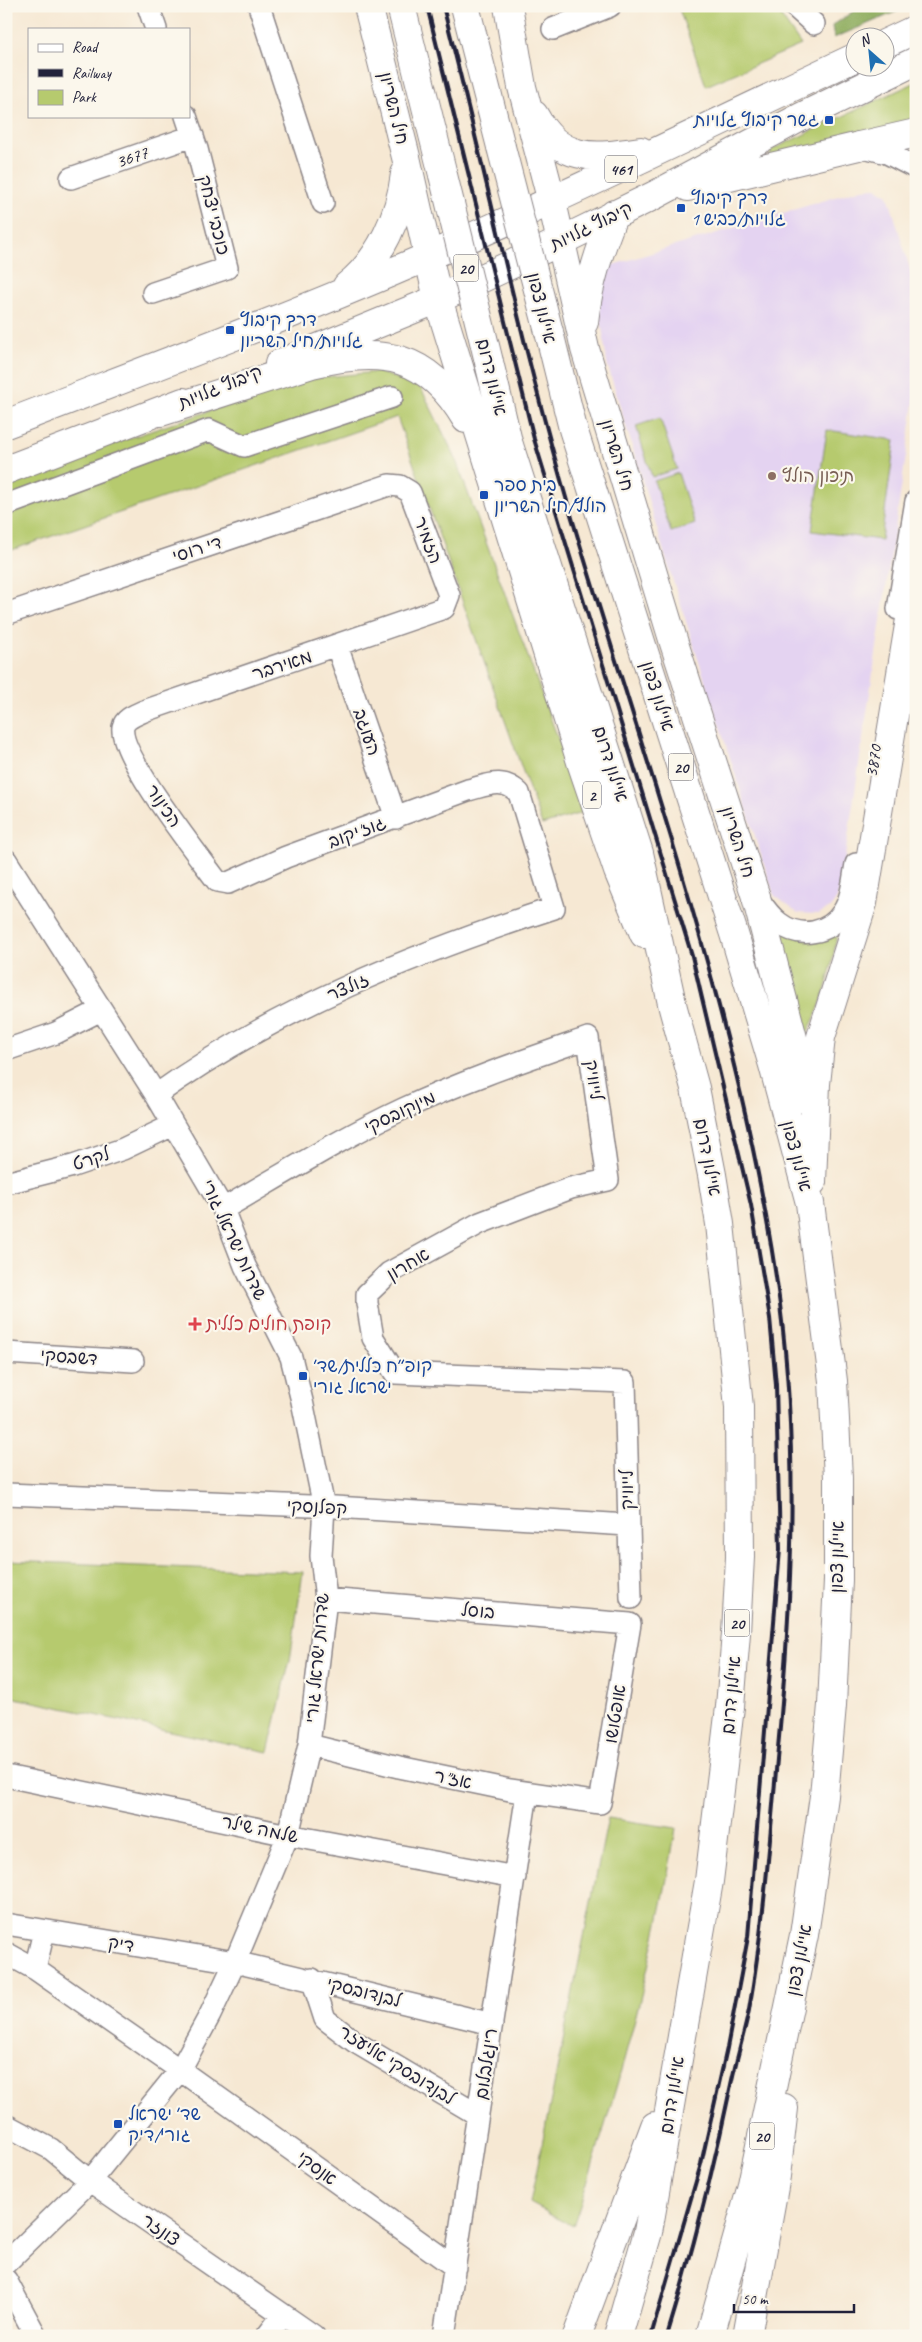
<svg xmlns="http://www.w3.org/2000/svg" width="922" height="2342" viewBox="0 0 922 2342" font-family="Caveat,'Playpen Sans Hebrew',sans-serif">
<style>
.built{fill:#e4d3f1}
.green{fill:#b6ca6e;stroke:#6c7654}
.forest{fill:#90ae61;stroke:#59684e}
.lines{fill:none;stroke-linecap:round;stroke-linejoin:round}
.minor-casing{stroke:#8c8587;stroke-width:24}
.major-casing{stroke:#8c8587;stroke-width:30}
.highway-casing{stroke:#8c8587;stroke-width:30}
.minor{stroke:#fff;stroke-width:21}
.major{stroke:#fff;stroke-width:28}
.highway{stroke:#fff;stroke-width:28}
.rail{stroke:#22223b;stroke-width:4}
.highway-bridge-casing{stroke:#8c8587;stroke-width:30;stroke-linecap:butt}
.highway-bridge{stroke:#fff;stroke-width:28}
.transit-dot{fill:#1a4fb4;stroke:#fbf7ec;stroke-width:2}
.education-dot{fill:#8d6e63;stroke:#fbf7ec;stroke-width:2}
.health-dot{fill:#e0444e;stroke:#fbf7ec;stroke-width:2}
.labels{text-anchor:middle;stroke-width:4.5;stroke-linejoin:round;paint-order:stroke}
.shield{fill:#fbf7ec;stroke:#636270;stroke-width:1}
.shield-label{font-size:16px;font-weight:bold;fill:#22223b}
.street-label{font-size:18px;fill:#22223b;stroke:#fbf7ec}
.transit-label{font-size:18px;fill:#164399;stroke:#fbf7ec;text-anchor:start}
.education-label{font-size:18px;fill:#785e54;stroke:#fbf7ec;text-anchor:start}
.health-label{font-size:18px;fill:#be3a42;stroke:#fbf7ec;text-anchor:start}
</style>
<rect width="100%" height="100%" fill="#fbf7ec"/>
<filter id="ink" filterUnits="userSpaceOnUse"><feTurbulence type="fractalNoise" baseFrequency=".02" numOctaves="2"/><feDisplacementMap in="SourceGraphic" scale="10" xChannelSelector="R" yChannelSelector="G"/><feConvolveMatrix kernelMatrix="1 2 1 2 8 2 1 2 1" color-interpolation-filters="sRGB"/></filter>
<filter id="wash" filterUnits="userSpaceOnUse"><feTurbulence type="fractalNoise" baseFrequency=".0096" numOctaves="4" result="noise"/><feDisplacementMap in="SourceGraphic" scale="20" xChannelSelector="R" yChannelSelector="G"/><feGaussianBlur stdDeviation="1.12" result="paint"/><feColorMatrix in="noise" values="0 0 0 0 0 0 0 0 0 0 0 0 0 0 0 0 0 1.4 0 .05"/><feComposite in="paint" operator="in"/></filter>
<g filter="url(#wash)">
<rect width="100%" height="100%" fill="#f6e8d3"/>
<!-- built -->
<path class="built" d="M 876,188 L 888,195 L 916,289 L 916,390 L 841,883 L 837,898 L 830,908 L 818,914 L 798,913 L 774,895 L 667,562 L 607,363 L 599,306 L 606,267 L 862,189 Z"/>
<!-- green -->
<path class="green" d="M 678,6 L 774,6 L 801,45 L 706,86 Z
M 916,82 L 916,127 L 769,161 L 771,150 Z
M 377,372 L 420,386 L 454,455 L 585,812 L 542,825 L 397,417 L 6,552 L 6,480 L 304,379 Z
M 660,418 L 677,469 L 652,477 L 636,426 Z
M 827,430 L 895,440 L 881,540 L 812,531 Z
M 678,473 L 695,524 L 671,532 L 654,481 Z
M 772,928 L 838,929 C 831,971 826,999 805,1037 Z
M 6,1561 L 303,1572 L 290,1660 L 268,1752 L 6,1696 Z
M 608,1818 L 676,1828 C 654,1963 616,2096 573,2226 L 530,2203 Z"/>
<!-- forest -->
<path class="forest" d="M 861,6 L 910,6 L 834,38 L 832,26 Z"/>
</g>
<g filter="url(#ink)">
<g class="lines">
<!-- minor casing -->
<g class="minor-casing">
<path id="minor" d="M 148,6 L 156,29
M 259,6 L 323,203
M 794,6 L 814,24
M 553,29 L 610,6
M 860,146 L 887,153 L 916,168
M 71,178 L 193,136
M 153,293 L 227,268 L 197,149 L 186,116
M 6,505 L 209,430 L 244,446 L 392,397
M 898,609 L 916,501
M 6,614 L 389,485 L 400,486 L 410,492 L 449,595 L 444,608 L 144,711 C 136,715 125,718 123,727 C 118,754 198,855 217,881 L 228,883 L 286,857 L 468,790 C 488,785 503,777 519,793 L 554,908 C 415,953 276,1009 156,1095
M 337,646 L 396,818
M 6,860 L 156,1095 L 223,1209 L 245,1266 L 291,1357 L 302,1401 L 324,1507 L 321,1556 L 326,1599 L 309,1745 L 288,1835 L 235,1962 L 210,2015 L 180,2070 L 90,2181 L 6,2263
M 759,900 C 765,909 771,917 779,923 C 800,939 829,934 843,912 C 852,898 853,880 856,864
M 6,1050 L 56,1033 L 101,1010
M 6,1183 L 73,1166 L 123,1149 L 173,1125
M 223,1209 C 282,1175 341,1138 403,1109 C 463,1081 525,1060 588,1038 L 608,1180 L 571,1188 L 480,1223 L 389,1273 L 367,1294 L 367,1303 L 373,1338 L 395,1373 L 625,1382 L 631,1598
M 6,1353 L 133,1361
M 6,1494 L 335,1507 L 628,1525
M 309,1745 L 399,1767 L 510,1790 L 600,1803 L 630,1624 L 326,1599
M 6,1776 L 288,1835 L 515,1877
M 6,1924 L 235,1962 L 492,2024
M 6,1953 L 35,1969 L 180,2070 L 455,2267
M 35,1969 L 44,1931
M 312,1979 L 325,2019 L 355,2042 L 478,2115
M 6,2125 L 51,2149 L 90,2181 L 314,2336
M 6,2280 L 36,2336
M 267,2336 L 283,2315
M 444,2336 L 527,1793"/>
</g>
<!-- major casing -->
<g class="major-casing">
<path id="major" d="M 368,6 L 406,157 L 438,299
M 508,6 L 522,87 L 552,202 L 585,349 L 674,643 L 756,897
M 884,44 L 916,29
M 534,115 C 560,163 593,158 641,151
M 688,187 L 859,146
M 347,286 C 381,259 400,215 405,174
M 584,322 C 588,284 600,249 614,214
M 279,364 L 438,299 L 561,241 L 655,195 L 801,117 L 916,61
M 6,424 C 148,369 290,317 429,256 C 573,193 713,124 854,58
M 6,470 L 183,402"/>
</g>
<!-- highway casing -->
<g class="highway-casing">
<path id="highway" d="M 401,6 L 443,175
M 465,6 L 501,147
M 859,146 L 916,133
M 438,299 L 582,765 L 618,871 L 644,934
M 549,332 L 573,429 L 734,934 L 773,1065 L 810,1203 L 833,1381 L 838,1478 L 838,1580 L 832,1705 L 824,1796 L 804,1935 L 751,2189 L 710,2336
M 489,362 L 508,442 L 639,853 L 673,1008 L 695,1088 L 712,1175 L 720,1224 L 739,1407 L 740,1557 L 736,1633 L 730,1707 L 709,1881 L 648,2232 L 618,2336
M 161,412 L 312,364 C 382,347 427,353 466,419
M 756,897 L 800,1065 L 805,1099
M 812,1182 L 816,1084 L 821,1037 L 863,903 L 916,583
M 577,2336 L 655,2126
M 747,2336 L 776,2176 L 784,2108"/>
</g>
<!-- minor -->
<use href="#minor" class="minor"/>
<!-- major -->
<use href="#major" class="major"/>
<!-- highway -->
<use href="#highway" class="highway"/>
<!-- rail -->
<path class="rail" d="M 427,6 L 534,439 L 692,956 L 751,1205 L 770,1318 L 776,1385 L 780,1549 L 748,1937 L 727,2048 L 701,2164 L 651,2336
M 443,6 C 487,176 522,350 572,518 C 650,778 744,1035 780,1305 C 799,1453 792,1601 778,1748 C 770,1836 764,1924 749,2010 C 744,2034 737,2057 732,2080 C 714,2167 693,2251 667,2336"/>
<!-- highway-bridge casing -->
<g class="highway-bridge-casing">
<path id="highway-bridge" d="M 501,147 L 549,332
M 443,175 L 489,362"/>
</g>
<!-- highway-bridge -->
<use href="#highway-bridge" class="highway-bridge"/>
</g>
</g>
<!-- markers -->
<g class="transit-dot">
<rect x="824" y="115" width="10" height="10" rx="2.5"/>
<rect x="676" y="203" width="10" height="10" rx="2.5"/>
<rect x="225" y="325" width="10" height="10" rx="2.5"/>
<rect x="479" y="490" width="10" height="10" rx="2.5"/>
<rect x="298" y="1371" width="10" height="10" rx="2.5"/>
<rect x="113" y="2119" width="10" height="10" rx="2.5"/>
</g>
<circle class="education-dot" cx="772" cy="476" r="5"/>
<path class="health-dot" d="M192.5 1316.5h5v5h5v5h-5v5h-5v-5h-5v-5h5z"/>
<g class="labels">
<!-- shield labels -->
<g class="shield">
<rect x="605" y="155.5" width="32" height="27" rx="4"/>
<rect x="453.5" y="254.5" width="25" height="27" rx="4"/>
<rect x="668.5" y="753.5" width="25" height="27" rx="4"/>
<rect x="583" y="781.5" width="18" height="27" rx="4"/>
<rect x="724.5" y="1609.5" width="25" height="27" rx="4"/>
<rect x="749.5" y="2122.5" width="25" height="27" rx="4"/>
</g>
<g class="shield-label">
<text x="621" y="175">461</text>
<text x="466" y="274">20</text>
<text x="681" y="773">20</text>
<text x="592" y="801">2</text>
<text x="737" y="1629">20</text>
<text x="762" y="2142">20</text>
</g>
<!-- street labels -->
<g class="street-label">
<text transform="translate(394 108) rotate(76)" y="6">חיל השריון</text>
<text transform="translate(132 157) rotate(-19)" y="6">3677</text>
<text transform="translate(214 215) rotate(76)" y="6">כוכבי יצחק</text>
<text transform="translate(591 226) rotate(-26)" y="6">קיבוץ גלויות</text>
<text transform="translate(542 308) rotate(76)" y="6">איילון צפון</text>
<text transform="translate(492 377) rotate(76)" y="6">איילון דרום</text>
<text transform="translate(220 387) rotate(-22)" y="6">קיבוץ גלויות</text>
<text transform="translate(617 455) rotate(73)" y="6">חיל השריון</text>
<text transform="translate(428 540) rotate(69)" y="6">הזמיר</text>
<text transform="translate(197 549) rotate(-18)" y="6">די רוסי</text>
<text transform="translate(282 665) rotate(-18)" y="6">מאירבר</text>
<text transform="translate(658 696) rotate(72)" y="6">איילון צפון</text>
<text transform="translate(367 732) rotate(71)" y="6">העוגב</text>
<text transform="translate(873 761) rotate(-81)" y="6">3870</text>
<text transform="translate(611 764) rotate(72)" y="6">איילון דרום</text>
<text transform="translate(164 806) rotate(55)" y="6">הכינור</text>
<text transform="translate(357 832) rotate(-20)" y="6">גוז'יקוב</text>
<text transform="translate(738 842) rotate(72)" y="6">חיל השריון</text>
<text transform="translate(348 987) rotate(-24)" y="6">זולצר</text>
<text transform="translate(594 1080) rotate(82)" y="6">לייוויק</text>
<text transform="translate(400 1112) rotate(-25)" y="6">מינקובסקי</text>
<text transform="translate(797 1156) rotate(75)" y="6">איילון צפון</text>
<text transform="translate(708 1157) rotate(79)" y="6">איילון דרום</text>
<text transform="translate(91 1159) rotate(-18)" y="6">לקרט</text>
<text transform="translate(234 1240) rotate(65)" y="6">שדרות ישראל גורי</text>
<text transform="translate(408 1264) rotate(-31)" y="6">אחרון</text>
<text transform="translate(69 1357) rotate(4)" y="6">דשבסקי</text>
<text transform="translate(627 1490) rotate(-91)" y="6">לייוויק</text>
<text transform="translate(317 1507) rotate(3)" y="6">קפלנסקי</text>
<text transform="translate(837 1557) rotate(-89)" y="6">איילון צפון</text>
<text transform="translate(478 1611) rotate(5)" y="6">בוסל</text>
<text transform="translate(317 1658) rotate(-85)" y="6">שדרות ישראל גורי</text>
<text transform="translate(731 1695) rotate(-85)" y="6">איילון דרום</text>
<text transform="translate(615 1714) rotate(-81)" y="6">אופטושו</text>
<text transform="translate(453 1779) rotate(12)" y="6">אז"ר</text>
<text transform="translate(260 1829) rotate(12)" y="6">שלמה שילר</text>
<text transform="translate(121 1944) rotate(9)" y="6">דיק</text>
<text transform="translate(799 1960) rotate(-79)" y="6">איילון צפון</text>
<text transform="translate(364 1992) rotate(14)" y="6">לבנדובסקי</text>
<text transform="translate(486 2064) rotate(-82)" y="6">רינגלבלום</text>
<text transform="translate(397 2065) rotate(32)" y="6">לבנדובסקי אליעזר</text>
<text transform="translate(672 2095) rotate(-81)" y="6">איילון דרום</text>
<text transform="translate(317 2168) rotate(36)" y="6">אנסקי</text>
<text transform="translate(161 2230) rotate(35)" y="6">צונזר</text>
</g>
<!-- transit labels -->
<g class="transit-label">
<text x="819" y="126" text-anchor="end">גשר קיבוץ גלויות</text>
<text x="691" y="204">דרך קיבוץ<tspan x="691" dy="21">גלויות/כביש 1</tspan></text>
<text x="240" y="326">דרך קיבוץ<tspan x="240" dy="21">גלויות/חיל השריון</tspan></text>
<text x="494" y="491">בית ספר<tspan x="494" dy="21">הולץ/חיל השריון</tspan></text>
<text x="313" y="1372">קופ״ח כללית/שד׳<tspan x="313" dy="21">ישראל גורי</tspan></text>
<text x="128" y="2120">שד׳ ישראל<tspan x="128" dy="21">גורי/דיק</tspan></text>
</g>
<!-- education labels -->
<g class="education-label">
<text x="782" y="482">תיכון הולץ</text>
</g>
<!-- health labels -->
<g class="health-label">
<text x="206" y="1330">קופת חולים כללית</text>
</g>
</g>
<!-- margin -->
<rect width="922" height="2342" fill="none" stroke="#fbf7ec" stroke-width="25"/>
<!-- legend -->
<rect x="28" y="28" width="162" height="90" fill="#fbf7ec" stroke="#a4a2a5"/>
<rect x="38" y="44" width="25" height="8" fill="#ffffff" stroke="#a4a2a5"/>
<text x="72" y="52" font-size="15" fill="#22223b">Road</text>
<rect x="38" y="69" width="25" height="8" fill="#22223b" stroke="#a4a2a5"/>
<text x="72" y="78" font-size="15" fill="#22223b">Railway</text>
<rect x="38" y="90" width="25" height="15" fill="#b6ca6e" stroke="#a4a2a5"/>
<text x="72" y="102" font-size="15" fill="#22223b">Park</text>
<!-- north arrow -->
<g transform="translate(870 52) rotate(333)"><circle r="24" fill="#fbf7ec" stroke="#a4a2a5"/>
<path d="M0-4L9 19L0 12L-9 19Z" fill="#1f6fb2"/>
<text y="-8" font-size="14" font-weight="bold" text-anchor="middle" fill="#22223b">N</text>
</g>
<!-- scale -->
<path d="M734 2304v8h120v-8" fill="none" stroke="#22223b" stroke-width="2.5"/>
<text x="742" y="2304" font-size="15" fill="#22223b" stroke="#fbf7ec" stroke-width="4" paint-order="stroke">50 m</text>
</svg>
